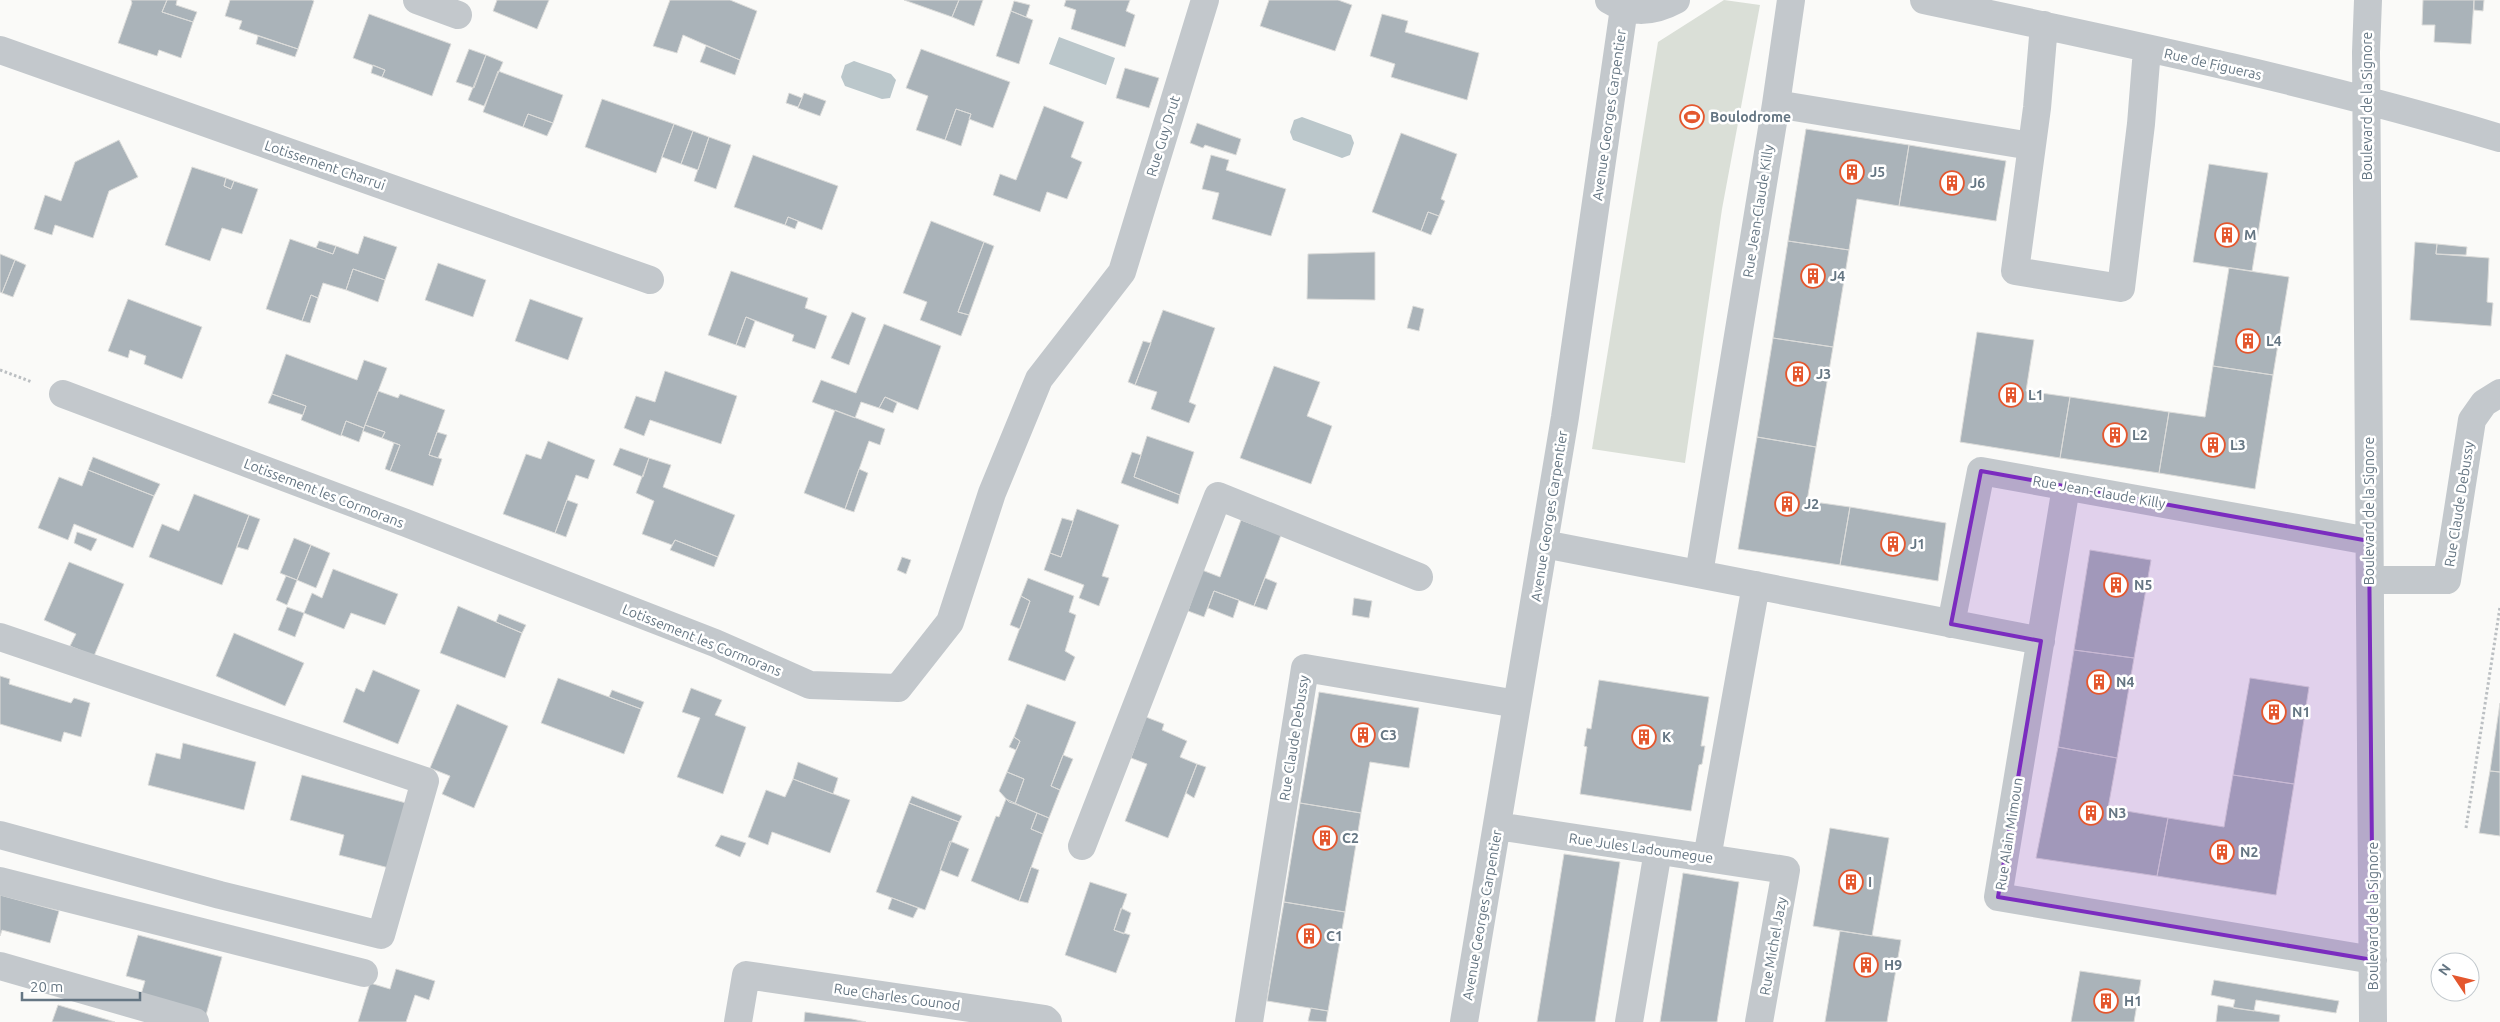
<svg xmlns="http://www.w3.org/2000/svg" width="2500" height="1022" viewBox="0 0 2500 1022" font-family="Ubuntu,sans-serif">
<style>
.green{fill:#dadfd7}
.water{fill:#bbc7cb}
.building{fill:#aab3b9;stroke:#dcdcda}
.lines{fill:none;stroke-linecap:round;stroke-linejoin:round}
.path{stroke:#bbbfc2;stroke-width:3;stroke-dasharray:2.5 2.5;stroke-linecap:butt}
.minor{stroke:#c3c8cc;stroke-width:28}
.marked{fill:#7b2cbf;fill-opacity:0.2;stroke:#7b2cbf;stroke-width:4;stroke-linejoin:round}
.labels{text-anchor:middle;stroke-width:5;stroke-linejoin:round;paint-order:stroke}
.street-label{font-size:14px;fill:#657683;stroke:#fff}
.poi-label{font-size:14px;font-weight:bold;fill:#657683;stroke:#fff;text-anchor:start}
</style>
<rect width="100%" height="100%" fill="#fafaf8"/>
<!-- green -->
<path class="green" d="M 1724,0 L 1760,5 L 1722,209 L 1685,463 L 1592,449 L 1658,42 Z"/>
<!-- water -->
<path class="water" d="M 1059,37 L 1115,58 L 1106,85 L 1049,64 Z
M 854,61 L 891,74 L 896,80 L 890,98 L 882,99 L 845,86 L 841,77 L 845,65 Z
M 1302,117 L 1351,135 L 1354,143 L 1350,155 L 1342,158 L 1293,140 L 1290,132 L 1294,120 Z"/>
<!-- building -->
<path class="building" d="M 131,0 L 167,0 L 162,12 L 193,22 L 181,58 L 159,50 L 157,56 L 118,43 L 132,3 Z
M 167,0 L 177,0 L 176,5 L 197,12 L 193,22 L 162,12 Z
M 230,0 L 312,0 L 314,1 L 298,49 L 239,29 L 242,21 L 225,16 Z
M 497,0 L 549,0 L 537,29 L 493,11 Z
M 670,0 L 730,0 L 757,11 L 740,60 L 683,35 L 677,53 L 653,46 Z
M 904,0 L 959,0 L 952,17 Z
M 959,0 L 983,0 L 974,26 L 952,17 Z
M 1066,0 L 1130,0 L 1126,11 L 1135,15 L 1125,47 L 1071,29 L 1076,10 L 1064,6 Z
M 1269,0 L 1338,0 L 1352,5 L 1335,51 L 1260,26 Z
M 2423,0 L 2474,0 L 2471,44 L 2434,42 L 2435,25 L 2422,25 Z
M 2474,0 L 2484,0 L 2483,11 L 2474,10 Z
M 1014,1 L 1030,5 L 1026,17 L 1011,11 Z
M 1011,11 L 1033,20 L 1019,64 L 996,56 Z
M 369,14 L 451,44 L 432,96 L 382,77 L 385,70 L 353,58 Z
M 1382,14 L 1408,21 L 1405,32 L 1479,53 L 1467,100 L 1391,77 L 1395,64 L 1370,56 Z
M 258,36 L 298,49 L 295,57 L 256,44 Z
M 706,46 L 740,60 L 735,75 L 700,62 Z
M 469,49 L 486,55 L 474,88 L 456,82 Z
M 921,49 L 1010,82 L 993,128 L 969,119 L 971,114 L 956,109 L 945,140 L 916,130 L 928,96 L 906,88 Z
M 486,55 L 503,62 L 484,106 L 468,100 Z
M 373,65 L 385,70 L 382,77 L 371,73 Z
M 1125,68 L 1159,78 L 1149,108 L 1116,98 Z
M 498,71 L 563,95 L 553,123 L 528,114 L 523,127 L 483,112 Z
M 789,93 L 802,98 L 798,107 L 786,103 Z
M 804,93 L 826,101 L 820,116 L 798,108 Z
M 602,99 L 674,124 L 656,173 L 585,147 Z
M 1044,106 L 1084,122 L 1071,157 L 1082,162 L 1067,199 L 1047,192 L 1040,212 L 993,195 L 1000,174 L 1016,180 Z
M 956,109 L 971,114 L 961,146 L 945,140 Z
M 528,114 L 553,123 L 547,136 L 523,127 Z
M 1197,123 L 1241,139 L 1236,155 L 1205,145 L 1203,148 L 1190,143 Z
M 674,124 L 693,131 L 681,164 L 662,157 Z
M 1806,129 L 1909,145 L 1899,206 L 1857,199 L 1849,250 L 1788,241 Z
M 693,131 L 709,137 L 698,170 L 681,164 Z
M 1401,133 L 1457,154 L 1441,199 L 1445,201 L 1439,216 L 1428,212 L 1421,231 L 1372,212 Z
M 709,137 L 731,145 L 716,189 L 694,181 Z
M 119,140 L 138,177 L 109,191 L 93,238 L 55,225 L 52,235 L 34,229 L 45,195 L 61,201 L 75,162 Z
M 1909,145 L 2006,161 L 1996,221 L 1899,206 Z
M 753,155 L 838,186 L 822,230 L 788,217 L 785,225 L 734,207 Z
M 1211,155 L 1229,160 L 1226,170 L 1286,189 L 1271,236 L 1212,219 L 1219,193 L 1202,189 Z
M 2209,164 L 2268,173 L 2252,271 L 2193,262 Z
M 192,167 L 226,178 L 224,186 L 231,189 L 234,181 L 258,189 L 242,234 L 222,228 L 210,261 L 165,245 Z
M 226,178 L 234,181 L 231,189 L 224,186 Z
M 1428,212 L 1439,216 L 1431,235 L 1421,231 Z
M 788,217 L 798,221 L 795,229 L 785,225 Z
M 931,221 L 984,242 L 958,312 L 969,315 L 961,336 L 920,320 L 927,302 L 903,293 Z
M 364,236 L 397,247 L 385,280 L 353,269 L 346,290 L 323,283 L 318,298 L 311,295 L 302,321 L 266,309 L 290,239 L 333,254 L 336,246 L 358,254 Z
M 319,241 L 336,246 L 333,254 L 316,248 Z
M 1788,241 L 1849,250 L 1833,347 L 1773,338 Z
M 984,242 L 994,246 L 969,315 L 958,312 Z
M 2415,242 L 2437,244 L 2436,254 L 2489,258 L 2487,302 L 2493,303 L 2491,326 L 2410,320 Z
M 2437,244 L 2467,247 L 2466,255 L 2436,254 Z
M 1375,252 L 1375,300 L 1307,299 L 1308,254 Z
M 0,254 L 15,260 L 2,293 L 0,292 Z
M 15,260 L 26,265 L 13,297 L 2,293 Z
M 438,263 L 486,280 L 473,317 L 425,300 Z
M 2229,268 L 2289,277 L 2273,375 L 2213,366 Z
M 353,269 L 385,280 L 378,302 L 346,290 Z
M 731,271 L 808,298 L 805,308 L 827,316 L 815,349 L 792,341 L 794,335 L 746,317 L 736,345 L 708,335 Z
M 311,295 L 318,298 L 310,323 L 302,321 Z
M 128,299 L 202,327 L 182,379 L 144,364 L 146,356 L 130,350 L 128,358 L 108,351 Z
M 530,299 L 583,318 L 568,360 L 515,341 Z
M 1413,306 L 1424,309 L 1419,331 L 1407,328 Z
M 1163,310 L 1215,328 L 1189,402 L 1196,405 L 1189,423 L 1151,409 L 1157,392 L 1135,385 Z
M 852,312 L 866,318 L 849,365 L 831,358 Z
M 746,317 L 755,321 L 745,348 L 736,345 Z
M 884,324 L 941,346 L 918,410 L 885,397 L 879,408 L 861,402 L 855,418 L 812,402 L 821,380 L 856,393 Z
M 1977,332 L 2034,340 L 2026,391 L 2070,397 L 2060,458 L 1960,442 Z
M 1773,338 L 1833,347 L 1816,447 L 1757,437 Z
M 1143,341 L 1151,343 L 1135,385 L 1128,382 Z
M 286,354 L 357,380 L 364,360 L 387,368 L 364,428 L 346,421 L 341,436 L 301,420 L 306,406 L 272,394 Z
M 1274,366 L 1320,382 L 1307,416 L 1332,426 L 1311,484 L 1240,458 Z
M 2213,366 L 2273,375 L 2255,489 L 2159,473 L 2169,412 L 2205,417 Z
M 665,371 L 737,396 L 721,444 L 650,420 L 644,436 L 624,428 L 636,396 L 655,402 Z
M 378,391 L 398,398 L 400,394 L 445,410 L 429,455 L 442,459 L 433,486 L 390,471 L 400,445 L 382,438 L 385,432 L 365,425 Z
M 272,394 L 306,406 L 303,415 L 268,403 Z
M 885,397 L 897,403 L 893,413 L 879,408 Z
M 2070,397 L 2169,412 L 2159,473 L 2060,458 Z
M 835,410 L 885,429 L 880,445 L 869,441 L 845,509 L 804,493 Z
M 346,421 L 364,428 L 359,442 L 341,435 Z
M 365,425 L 385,432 L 382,438 L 363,431 Z
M 437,432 L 447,435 L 438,458 L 429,455 Z
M 1147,436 L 1194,452 L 1180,495 L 1134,477 Z
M 1757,437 L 1816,447 L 1807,501 L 1850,507 L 1840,565 L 1738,549 Z
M 548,441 L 595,460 L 588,479 L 576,475 L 555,533 L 503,514 L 526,454 L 541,459 Z
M 394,443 L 400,445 L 390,471 L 385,469 Z
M 620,448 L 649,458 L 643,477 L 613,465 Z
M 1132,452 L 1141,455 L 1134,477 L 1180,495 L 1178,504 L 1121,483 Z
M 93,457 L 160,484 L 154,496 L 88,470 Z
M 649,458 L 671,465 L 663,487 L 735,515 L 718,557 L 675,540 L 672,545 L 642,534 L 654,501 L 636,493 Z
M 859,469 L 868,473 L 854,512 L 845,509 Z
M 88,470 L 154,496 L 133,548 L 74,524 L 68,540 L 38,528 L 59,477 L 82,486 Z
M 194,494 L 249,515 L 222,585 L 149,557 L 162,524 L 179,531 Z
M 567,500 L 578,504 L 566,537 L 555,533 Z
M 1850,507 L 1946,523 L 1938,581 L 1840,565 Z
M 1077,509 L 1119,525 L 1102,576 L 1109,578 L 1099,606 L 1079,598 L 1084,585 L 1044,570 L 1050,553 L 1061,557 Z
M 249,515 L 260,519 L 248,550 L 237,547 Z
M 1062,518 L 1073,521 L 1061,557 L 1050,553 Z
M 1241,520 L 1281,535 L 1254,606 L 1214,591 L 1204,617 L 1188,611 L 1202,570 L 1220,577 Z
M 77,532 L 97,539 L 91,551 L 74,543 Z
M 294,538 L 311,545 L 297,580 L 280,573 Z
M 675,540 L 718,557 L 714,567 L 670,550 Z
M 311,545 L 330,553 L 316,588 L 297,580 Z
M 2090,550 L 2151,560 L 2134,658 L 2074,650 Z
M 902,557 L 911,560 L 906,574 L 897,570 Z
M 69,562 L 124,584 L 94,656 L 70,646 L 76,634 L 44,620 Z
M 333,569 L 398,594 L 385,625 L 351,613 L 344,629 L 304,613 L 312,593 L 322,598 Z
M 286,576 L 297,580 L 287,605 L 276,600 Z
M 1028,578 L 1074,596 L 1069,612 L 1076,615 L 1065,651 L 1075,657 L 1065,681 L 1008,660 L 1030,601 L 1021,596 Z
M 1265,578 L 1277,583 L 1267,610 L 1254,606 Z
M 1214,591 L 1239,600 L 1233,618 L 1208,608 Z
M 1021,596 L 1030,601 L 1020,629 L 1010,625 Z
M 1354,598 L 1372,601 L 1369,618 L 1352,615 Z
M 458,606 L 522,633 L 505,678 L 440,653 Z
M 287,607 L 304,613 L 295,637 L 278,630 Z
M 499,614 L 526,625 L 522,633 L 496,622 Z
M 234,633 L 304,663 L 285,706 L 216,676 Z
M 2074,650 L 2134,658 L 2117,758 L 2058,747 Z
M 373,670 L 420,690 L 398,744 L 343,722 L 356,688 L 364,692 Z
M 0,676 L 10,679 L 9,684 L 71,703 L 74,698 L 90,703 L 81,737 L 64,732 L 61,742 L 0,724 Z
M 558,678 L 641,709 L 624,754 L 541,723 Z
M 2250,678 L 2309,687 L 2294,784 L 2233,775 Z
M 1599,680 L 1709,697 L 1701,746 L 1705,746 L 1702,764 L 1699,765 L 1691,811 L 1580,794 L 1587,747 L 1584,746 L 1587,728 L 1591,729 Z
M 691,688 L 722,700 L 715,715 L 746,727 L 723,794 L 677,777 L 700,718 L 682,712 Z
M 612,690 L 644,702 L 641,709 L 609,697 Z
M 1319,692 L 1419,708 L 1409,768 L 1370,762 L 1361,813 L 1300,803 Z
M 2500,703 L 2500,772 L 2490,771 Z
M 457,704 L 508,726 L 474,808 L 442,794 L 450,776 L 430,768 Z
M 1027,704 L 1076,722 L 1051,786 L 1060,790 L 1049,818 L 1015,804 L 1024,779 L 1007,772 L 1020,741 L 1014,737 Z
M 1146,717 L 1164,724 L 1162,730 L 1187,741 L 1180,757 L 1197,764 L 1168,838 L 1125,821 L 1147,764 L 1131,758 Z
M 1014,737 L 1020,741 L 1016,750 L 1009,747 Z
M 183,743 L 256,762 L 244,810 L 148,785 L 156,753 L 180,759 Z
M 2058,747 L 2117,758 L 2108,808 L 2168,818 L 2157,876 L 2036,858 Z
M 1063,755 L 1073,759 L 1060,790 L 1051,786 Z
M 798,762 L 838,778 L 833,794 L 793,779 Z
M 1197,764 L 1206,767 L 1194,798 L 1186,793 Z
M 2490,771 L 2500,772 L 2500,836 L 2479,833 Z
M 1007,772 L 1024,779 L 1015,804 L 1009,802 L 999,791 Z
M 302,775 L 406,803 L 389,868 L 339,855 L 344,835 L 290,820 Z
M 2233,775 L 2294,784 L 2276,895 L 2157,876 L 2168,818 L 2224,827 Z
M 793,779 L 850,800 L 830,853 L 772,832 L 768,845 L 748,837 L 766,790 L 785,797 Z
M 912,796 L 962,816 L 959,822 L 909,803 Z
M 1006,799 L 1037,813 L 1031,829 L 1043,834 L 1019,901 L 971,881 L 996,816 L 999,817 Z
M 909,803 L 959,822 L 925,910 L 876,892 Z
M 1300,803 L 1361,813 L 1345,912 L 1284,902 Z
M 1037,813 L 1049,818 L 1043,834 L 1031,829 Z
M 1830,828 L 1889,838 L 1872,936 L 1813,926 Z
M 721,835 L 746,843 L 740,857 L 715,846 Z
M 950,841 L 969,849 L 958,877 L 940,870 Z
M 1564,854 L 1620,862 L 1595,1022 L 1537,1022 Z
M 1031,867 L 1039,870 L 1028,903 L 1019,901 Z
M 1683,873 L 1739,882 L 1717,1022 L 1660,1022 Z
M 1090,882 L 1127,894 L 1114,930 L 1130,935 L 1116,973 L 1065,955 Z
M 0,895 L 59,911 L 50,943 L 2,930 L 0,936 Z
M 892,898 L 918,908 L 913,918 L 888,909 Z
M 1284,902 L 1345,912 L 1328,1011 L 1267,1001 Z
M 1121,908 L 1131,913 L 1124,934 L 1114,930 Z
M 1840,931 L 1901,940 L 1887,1022 L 1825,1022 Z
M 138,935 L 222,957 L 206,1015 L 140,998 L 145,981 L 126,976 Z
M 396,969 L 435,981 L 429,1000 L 415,995 L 406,1022 L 358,1022 L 370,983 L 390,989 Z
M 2080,971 L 2141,980 L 2134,1022 L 2071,1022 Z
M 2214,980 L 2339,1001 L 2336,1013 L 2256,1000 L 2254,1011 L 2233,1008 L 2235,1000 L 2211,995 Z
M 58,1005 L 115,1022 L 52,1022 Z
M 2218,1005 L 2280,1015 L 2279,1022 L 2216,1022 Z
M 1311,1008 L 1328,1011 L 1326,1022 L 1308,1021 Z
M 805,1012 L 852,1019 L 866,1022 L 804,1022 Z"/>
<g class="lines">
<!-- path -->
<path class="path" d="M 0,370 L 32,382
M 2466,828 L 2500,607"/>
<!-- minor -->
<path class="minor" d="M 417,0 L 458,15
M 1609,0 C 1631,14 1654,12 1676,0
M 1924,0 C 2117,41 2311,81 2500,138
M 2368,0 L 2366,52 L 2373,1022
M 2044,25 L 2037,108 L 2015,271 L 2121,288 L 2141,124 L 2147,49
M 0,50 L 650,280
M 1776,104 L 1791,0
M 63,394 L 406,523 L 715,643 L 810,685 L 898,688 L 950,622 L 992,493 L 1039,379 L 1122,272 L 1205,0
M 2066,487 L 1998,897 L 2373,960
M 1544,544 L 2041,641
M 1699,574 L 1776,104 L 2031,146
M 2370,580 L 2447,580 L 2472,420 L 2484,403 L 2500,393
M 1951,624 L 1981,471 L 2369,541
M 0,637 L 425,781 L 381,935 L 220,895 L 0,835
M 1497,826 L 1786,870 L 1759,1022
M 1082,846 L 1218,496 L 1419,577
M 1707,858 L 1756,585
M 0,881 L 364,973
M 0,966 L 195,1022
M 738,1022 L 746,975 L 1045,1019 L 1048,1022
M 1249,1022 L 1305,668 L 1517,704
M 1464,1022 L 1565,417 L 1624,8
M 1629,1022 L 1658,851"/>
</g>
<!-- marked area -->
<path class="marked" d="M 1981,471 L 2369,541 L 2373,960 L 1998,897 L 2041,641 L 1951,624 Z"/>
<!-- icons -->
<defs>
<g id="stadium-ring" transform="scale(1.25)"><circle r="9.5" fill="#fff" stroke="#e4572e" stroke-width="1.5"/><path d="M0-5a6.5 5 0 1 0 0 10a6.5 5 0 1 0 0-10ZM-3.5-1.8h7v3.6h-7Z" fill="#e4572e"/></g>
<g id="building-ring" transform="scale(1.25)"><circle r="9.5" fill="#fff" stroke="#e4572e" stroke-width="1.5"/><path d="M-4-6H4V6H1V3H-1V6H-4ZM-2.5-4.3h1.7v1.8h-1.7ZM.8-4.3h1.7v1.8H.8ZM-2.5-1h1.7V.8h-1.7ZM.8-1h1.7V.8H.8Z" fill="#e4572e"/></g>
</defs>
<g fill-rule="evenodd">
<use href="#stadium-ring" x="1692" y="117"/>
<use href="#building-ring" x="1852" y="172"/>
<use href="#building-ring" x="1952" y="183"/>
<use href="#building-ring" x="2227" y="235"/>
<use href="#building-ring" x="1813" y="276"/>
<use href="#building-ring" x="2248" y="341"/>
<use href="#building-ring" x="1798" y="374"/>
<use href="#building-ring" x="2011" y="395"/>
<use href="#building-ring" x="2115" y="435"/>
<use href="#building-ring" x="2213" y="445"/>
<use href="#building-ring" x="1787" y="504"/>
<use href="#building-ring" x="1893" y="544"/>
<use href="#building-ring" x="2116" y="585"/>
<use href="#building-ring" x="2099" y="682"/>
<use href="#building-ring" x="2274" y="712"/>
<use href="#building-ring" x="1363" y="735"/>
<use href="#building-ring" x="1644" y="737"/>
<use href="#building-ring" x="2091" y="813"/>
<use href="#building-ring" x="1325" y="838"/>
<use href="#building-ring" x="2222" y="852"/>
<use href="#building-ring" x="1851" y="882"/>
<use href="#building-ring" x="1309" y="936"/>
<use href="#building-ring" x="1866" y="965"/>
<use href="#building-ring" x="2106" y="1001"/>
</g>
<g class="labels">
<!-- street labels -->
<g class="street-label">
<text transform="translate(2213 64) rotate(13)" y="5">Rue de Figueras</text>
<text transform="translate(2367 106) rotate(-90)" y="5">Boulevard de la Signore</text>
<text transform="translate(1609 115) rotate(-82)" y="5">Avenue Georges Carpentier</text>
<text transform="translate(1163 136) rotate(-73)" y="5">Rue Guy Drut</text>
<text transform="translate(325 165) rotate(19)" y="5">Lotissement Charrui</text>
<text transform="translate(1758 211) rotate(-81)" y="5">Rue Jean-Claude Killy</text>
<text transform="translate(2099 492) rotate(10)" y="5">Rue Jean-Claude Killy</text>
<text transform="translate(324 493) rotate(21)" y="5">Lotissement les Cormorans</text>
<text transform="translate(2459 504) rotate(-81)" y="5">Rue Claude Debussy</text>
<text transform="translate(2369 511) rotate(-90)" y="5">Boulevard de la Signore</text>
<text transform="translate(1549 516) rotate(-81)" y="5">Avenue Georges Carpentier</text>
<text transform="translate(702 640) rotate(22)" y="5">Lotissement les Cormorans</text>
<text transform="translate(1294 738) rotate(-81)" y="5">Rue Claude Debussy</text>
<text transform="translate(2009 834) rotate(-81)" y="5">Rue Alain Mimoun</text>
<text transform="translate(1641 848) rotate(8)" y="5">Rue Jules Ladoumegue</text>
<text transform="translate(1482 915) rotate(-80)" y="5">Avenue Georges Carpentier</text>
<text transform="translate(2373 916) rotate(-90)" y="5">Boulevard de la Signore</text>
<text transform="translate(1773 946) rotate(-80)" y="5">Rue Michel Jazy</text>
<text transform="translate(897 997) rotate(8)" y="5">Rue Charles Gounod</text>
</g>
<!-- poi labels -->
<g class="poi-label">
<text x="1710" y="122">Boulodrome</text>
<text x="1870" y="177">J5</text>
<text x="1970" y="188">J6</text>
<text x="2244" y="240">M</text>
<text x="1830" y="281">J4</text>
<text x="2266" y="346">L4</text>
<text x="1816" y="379">J3</text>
<text x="2028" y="400">L1</text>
<text x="2132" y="440">L2</text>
<text x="2230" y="450">L3</text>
<text x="1804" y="509">J2</text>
<text x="1910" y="549">J1</text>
<text x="2134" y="590">N5</text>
<text x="2116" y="687">N4</text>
<text x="2292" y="717">N1</text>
<text x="1380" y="740">C3</text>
<text x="1662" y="742">K</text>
<text x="2108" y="818">N3</text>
<text x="1342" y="843">C2</text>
<text x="2240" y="857">N2</text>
<text x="1868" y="887">I</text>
<text x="1326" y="941">C1</text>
<text x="1884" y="970">H9</text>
<text x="2124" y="1006">H1</text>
</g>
</g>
<!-- north arrow -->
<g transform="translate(2455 977) rotate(305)"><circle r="24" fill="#ffffff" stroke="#c1c8cd"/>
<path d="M0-4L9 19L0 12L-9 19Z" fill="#e4572e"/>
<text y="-8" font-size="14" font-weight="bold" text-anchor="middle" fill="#657683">N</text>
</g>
<!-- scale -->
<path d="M22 992v8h118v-8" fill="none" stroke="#657683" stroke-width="2.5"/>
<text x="30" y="992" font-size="15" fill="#657683" stroke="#ffffff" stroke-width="4" paint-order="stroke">20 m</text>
</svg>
